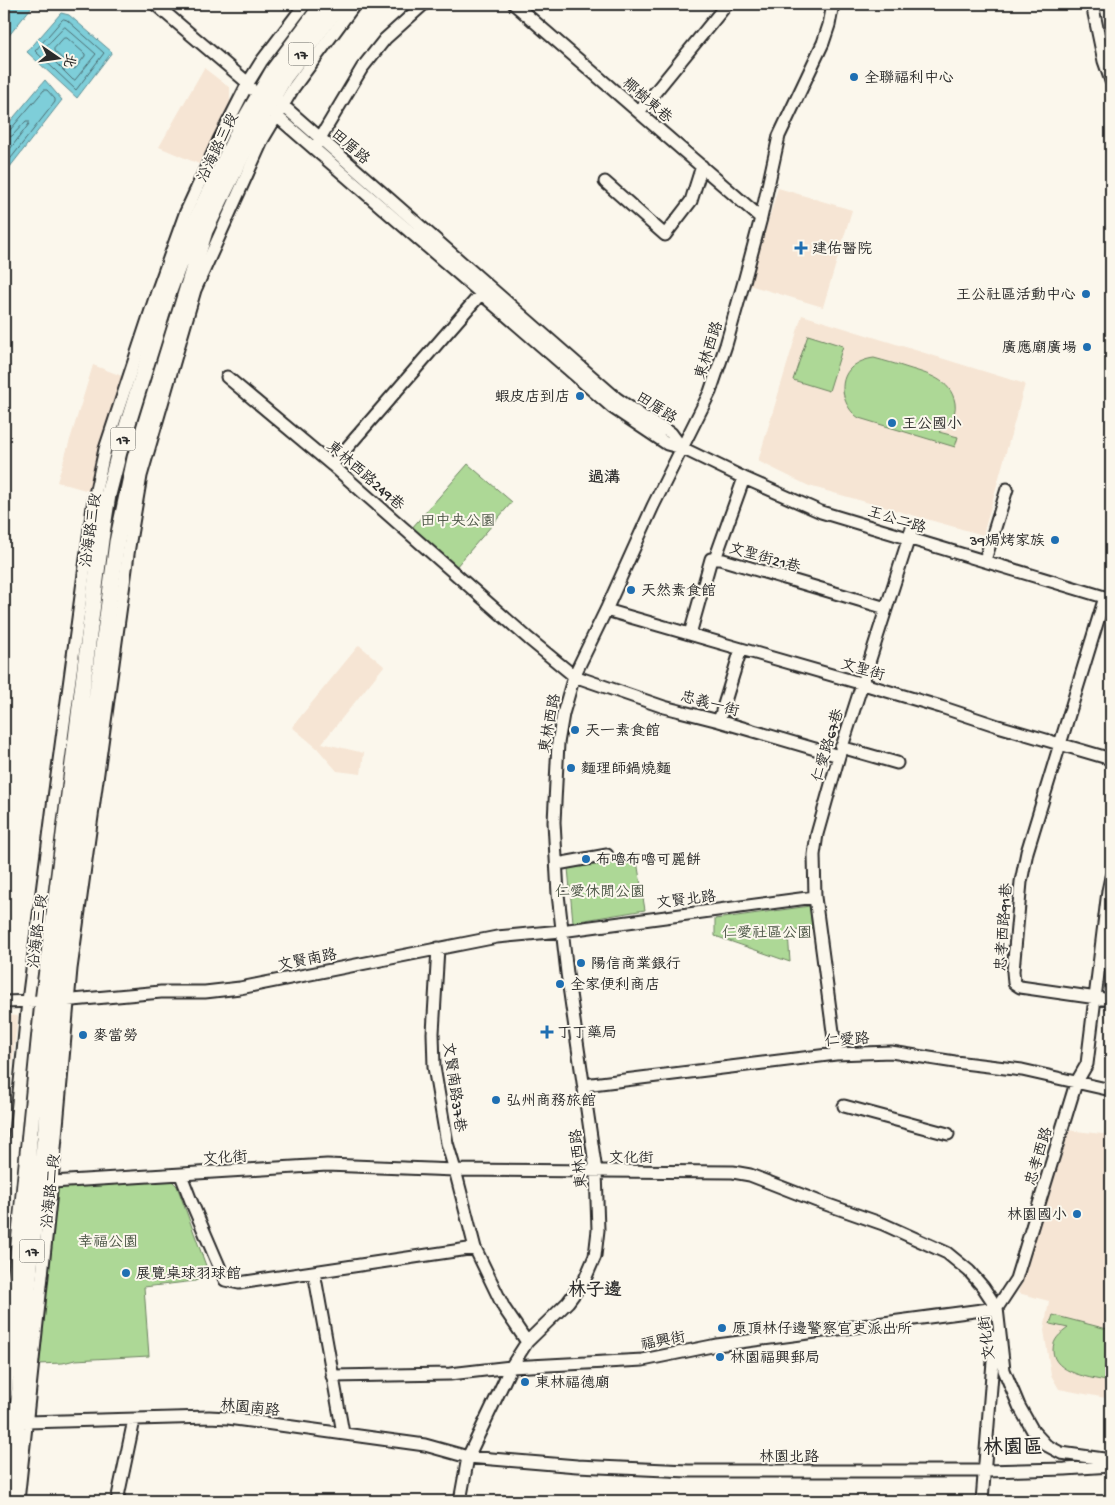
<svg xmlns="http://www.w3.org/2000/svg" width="1115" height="1505" viewBox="0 0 1115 1505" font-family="'Gochi Hand','LXGW WenKai TC',sans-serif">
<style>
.built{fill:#f6e5d4}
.green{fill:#add896;stroke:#6c8260}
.water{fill:#7eced9;stroke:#5d8d93}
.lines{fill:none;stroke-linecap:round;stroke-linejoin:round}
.shore{stroke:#4c6c71;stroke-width:1}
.minor-casing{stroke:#2b2b2b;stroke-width:15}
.major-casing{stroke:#2b2b2b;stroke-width:19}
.minor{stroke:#fbf7ec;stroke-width:11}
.major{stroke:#fbf7ec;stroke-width:15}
.poi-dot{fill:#1f6fb2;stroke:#fbf7ec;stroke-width:2}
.labels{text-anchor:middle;stroke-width:4;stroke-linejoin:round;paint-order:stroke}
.shield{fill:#fbf7ec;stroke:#696865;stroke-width:1}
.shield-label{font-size:14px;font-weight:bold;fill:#2b2b2b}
.poi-label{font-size:15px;fill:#2b2b2b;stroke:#fbf7ec;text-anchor:start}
.street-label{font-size:15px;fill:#2b2b2b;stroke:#fbf7ec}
.park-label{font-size:15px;fill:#4c5646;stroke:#fbf7ec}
.neighbourhood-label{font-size:16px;font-weight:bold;fill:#2b2b2b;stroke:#fbf7ec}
.quarter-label{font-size:18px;font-weight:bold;fill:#2b2b2b;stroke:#fbf7ec}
.district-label{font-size:20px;font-weight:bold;fill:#2b2b2b;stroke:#fbf7ec}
</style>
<rect width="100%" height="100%" fill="#fbf7ec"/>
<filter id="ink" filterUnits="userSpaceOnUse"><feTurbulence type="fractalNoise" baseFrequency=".02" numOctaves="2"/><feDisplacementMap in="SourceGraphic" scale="10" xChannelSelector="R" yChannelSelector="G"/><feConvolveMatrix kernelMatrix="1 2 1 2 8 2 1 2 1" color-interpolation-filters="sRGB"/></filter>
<g filter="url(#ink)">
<!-- built -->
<path class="built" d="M 204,68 L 230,88 L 230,104 L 199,164 L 159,147 Z
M 778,188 L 852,210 L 823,307 L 749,285 Z
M 802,315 L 1025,384 L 983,535 L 809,486 L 758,461 Z
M 93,365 L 122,376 L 89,491 L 57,482 Z
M 359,645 L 384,666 L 322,743 L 364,753 L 361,774 L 337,771 L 317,748 L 292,727 Z
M 4,1015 L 18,1016 L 9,1090 L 4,1090 Z
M 1067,1130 L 1111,1135 L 1111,1399 L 1059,1389 L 1051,1375 L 1044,1330 L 1049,1301 L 1018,1293 Z"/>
<!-- green -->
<path class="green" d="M 808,335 L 843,346 L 829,391 L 793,380 Z
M 874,358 C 885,361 896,364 908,368 C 927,374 951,379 955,403 C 957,416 948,424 939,432 L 958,437 L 955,447 L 859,418 C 843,408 836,381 852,367 C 858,362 866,359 874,358 Z
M 468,464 L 512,502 L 455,568 L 411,529 Z
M 637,861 L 645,910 L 573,922 L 568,868 Z
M 810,906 L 812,928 L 788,932 L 790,962 L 715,936 L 715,919 Z
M 171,1180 L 177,1186 L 209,1274 L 195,1281 L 144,1287 L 149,1356 L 75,1360 L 63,1363 L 37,1364 L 56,1188 L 59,1185 Z
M 1053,1315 L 1111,1330 L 1111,1382 C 1093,1378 1053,1374 1053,1350 C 1053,1339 1060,1334 1068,1328 L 1050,1324 Z"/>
<!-- water -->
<path class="water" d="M 4,4 L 34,4 L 7,38 L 4,35 Z
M 61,13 L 69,15 L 112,52 L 77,98 L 27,52 Z
M 45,80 L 62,100 L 6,172 L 4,172 L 4,129 Z"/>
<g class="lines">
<!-- shore -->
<path class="shore" d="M 64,19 L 67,20 L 104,53 L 76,90 L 35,51 L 62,20 Z
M 65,27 L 96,54 L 75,80 L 73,80 L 44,51 L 44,49 Z
M 64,38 L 67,38 L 85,54 L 85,56 L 75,69 L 72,68 L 54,51 L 54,49 Z
M 4,132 L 10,130 L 44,90 L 47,90 L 55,99 L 55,102 L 4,167
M 4,138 L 12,136 L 26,121 L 29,121 L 29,124 L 4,157"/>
<!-- minor casing -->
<g class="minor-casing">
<path id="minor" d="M 155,4 L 248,83 L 251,89
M 514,4 L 761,218
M 1092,4 L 1104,61 L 1111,81
M 279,102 L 616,398 L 645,418 L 671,433 L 682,448
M 272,112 L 613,408 L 667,444 L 682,448 L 744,478 L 821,512 L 1111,599
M 639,112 L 727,4
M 316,145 L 362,68 L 385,39 L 424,4
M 605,182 L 665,235 L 691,201 L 702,166
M 227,377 L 332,465 L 529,639 L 574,676 L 664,707 L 719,721 L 839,756
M 332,465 L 485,289
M 715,559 L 744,478
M 985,560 L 1007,489
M 1105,597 L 1027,852 L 1021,882 L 1013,971 L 1014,983 L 1020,987 L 1111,1000
M 606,610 L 870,686 L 941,707 L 998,726 L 1111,759
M 690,634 L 711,559 L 720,559 L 886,608
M 719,721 L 741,649
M 841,747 L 897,763
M 557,864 L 607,855
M 438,948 L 433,1033 L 434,1067 L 447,1143 L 455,1170 L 475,1248 L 504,1308 L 527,1342
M 62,1001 L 161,992 L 205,992 L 240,988 L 497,937 L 561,931 L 815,897
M 4,1002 L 34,1001
M 836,1054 L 815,897 L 814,855 L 817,834 L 839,756 L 912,528
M 584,1085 L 836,1054 L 891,1052 L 955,1062 L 1022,1070 L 1111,1090
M 844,1106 L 948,1134
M 181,1175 L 191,1201 L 225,1280 L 239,1283 L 475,1248
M 45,1183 L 52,1182 L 327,1165 L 455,1170 L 733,1172 L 750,1175 L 817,1201 L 883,1224 L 947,1253 L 969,1271 L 983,1287 L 997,1308 L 1004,1370 L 1019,1406 L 1033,1431 L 1046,1445 L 1061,1453 L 1111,1460
M 4,1246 L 28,1001 L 54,798 L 94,499 L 105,449 L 158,289 L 185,214 L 219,140 L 248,83 L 261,62 L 305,4
M 314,1272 L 343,1433
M 997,1313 L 997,1308 L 1016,1279 L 1076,1083 L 1087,1064 L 1108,891 L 1111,877
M 332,1376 L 450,1374 L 511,1367 L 643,1360 L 717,1345 L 997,1308
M 4,1421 L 27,1422 L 209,1417 L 228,1418 L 425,1445 L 468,1457 L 577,1466 L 688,1471 L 985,1471 L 1065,1469 L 1111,1466
M 18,1501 L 52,1182 L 71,969 L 129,547 L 141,476 L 195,290 L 263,139 L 294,87 L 355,4
M 117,1501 L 134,1420
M 460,1501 L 468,1457 L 511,1367 L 527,1342 L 568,1302 L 585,1279 L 595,1256 L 598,1230 L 596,1171 L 567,973 L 558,894 L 554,822 L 558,743 L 563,714 L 574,676 L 606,610 L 653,506 L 710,392 L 726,345 L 745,278 L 761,218 L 779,136 L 823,43 L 829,25 L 833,4
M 982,1501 L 995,1336"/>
</g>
<!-- major casing -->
<g class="major-casing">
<path id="major" d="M 4,1394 L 43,1001 L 101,540 L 108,495 L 119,452 L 168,294 L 193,226 L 240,128 L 273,71 L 323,4
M 8,1501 L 17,1422 L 31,1255 L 45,1137 L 56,1001 L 117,542 L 135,458 L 205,231 L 253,133 L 284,78 L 340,4"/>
</g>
<!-- minor -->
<use href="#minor" class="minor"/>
<!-- major -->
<use href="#major" class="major"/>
</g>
</g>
<!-- markers -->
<g class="poi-dot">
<circle cx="854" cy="77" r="5"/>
<path d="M798.5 240.5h5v5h5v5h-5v5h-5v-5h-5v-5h5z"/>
<circle cx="1086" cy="294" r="5"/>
<circle cx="1087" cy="347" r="5"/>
<circle cx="580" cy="396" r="5"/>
<circle cx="892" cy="423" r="5"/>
<circle cx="1055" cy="540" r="5"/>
<circle cx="631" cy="590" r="5"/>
<circle cx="575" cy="730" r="5"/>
<circle cx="571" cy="768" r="5"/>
<circle cx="586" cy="859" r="5"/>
<circle cx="581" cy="963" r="5"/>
<circle cx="560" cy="984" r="5"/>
<path d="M544.5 1024.5h5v5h5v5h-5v5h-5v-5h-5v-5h5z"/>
<circle cx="83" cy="1035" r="5"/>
<circle cx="496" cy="1100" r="5"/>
<circle cx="1077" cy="1214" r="5"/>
<circle cx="126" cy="1273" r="5"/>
<circle cx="722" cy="1328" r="5"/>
<circle cx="720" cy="1357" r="5"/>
<circle cx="525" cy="1382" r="5"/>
</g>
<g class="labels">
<!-- shield labels -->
<g class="shield">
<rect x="288.5" y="42.5" width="25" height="23" rx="4"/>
<rect x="110.5" y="427.5" width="25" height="23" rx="4"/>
<rect x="19.5" y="1239.5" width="25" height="23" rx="4"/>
</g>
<g class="shield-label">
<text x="301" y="59">17</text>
<text x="123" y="444">17</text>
<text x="32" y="1256">17</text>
</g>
<!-- poi labels -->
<g class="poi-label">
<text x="864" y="82">全聯福利中心</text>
<text x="812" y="253">建佑醫院</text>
<text x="1076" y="299" text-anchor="end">王公社區活動中心</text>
<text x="1077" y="352" text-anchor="end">廣應廟廣場</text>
<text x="570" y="401" text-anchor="end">蝦皮店到店</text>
<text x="902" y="428">王公國小</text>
<text x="1045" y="545" text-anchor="end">39焗烤家族</text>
<text x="641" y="595">天然素食館</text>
<text x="585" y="735">天一素食館</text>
<text x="581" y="773">麵理師鍋燒麵</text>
<text x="596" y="864">布嚕布嚕可麗餅</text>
<text x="591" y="968">陽信商業銀行</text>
<text x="570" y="989">全家便利商店</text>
<text x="557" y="1037">丁丁藥局</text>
<text x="93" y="1040">麥當勞</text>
<text x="506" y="1105">弘州商務旅館</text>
<text x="1067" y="1219" text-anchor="end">林園國小</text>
<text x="136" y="1278">展覽桌球羽球館</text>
<text x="732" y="1333">原頂林仔邊警察官吏派出所</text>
<text x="730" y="1362">林園福興郵局</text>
<text x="535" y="1387">東林福德廟</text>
</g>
<!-- street labels -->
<g class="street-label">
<text transform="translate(648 100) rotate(41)" y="5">椰樹東巷</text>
<text transform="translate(351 146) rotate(41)" y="5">田厝路</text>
<text transform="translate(217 147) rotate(-64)" y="5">沿海路三段</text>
<text transform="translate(708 350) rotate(-72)" y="5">東林西路</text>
<text transform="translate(657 407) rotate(33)" y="5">田厝路</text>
<text transform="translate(366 475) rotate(41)" y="5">東林西路249巷</text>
<text transform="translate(897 519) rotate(17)" y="5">王公二路</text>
<text transform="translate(90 530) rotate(-82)" y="5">沿海路三段</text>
<text transform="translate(765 557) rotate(16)" y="5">文聖街21巷</text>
<text transform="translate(863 669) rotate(16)" y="5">文聖街</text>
<text transform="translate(710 703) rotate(15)" y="5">忠義一街</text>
<text transform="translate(549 723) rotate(-79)" y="5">東林西路</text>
<text transform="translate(827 745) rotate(-73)" y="5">仁愛路67巷</text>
<text transform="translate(686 899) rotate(-7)" y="5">文賢北路</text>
<text transform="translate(1003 927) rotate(-86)" y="5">忠孝西路91巷</text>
<text transform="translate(37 931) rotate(-83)" y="5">沿海路三段</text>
<text transform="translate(307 959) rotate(-11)" y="5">文賢南路</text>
<text transform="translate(847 1039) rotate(-4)" y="5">仁愛路</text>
<text transform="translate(455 1087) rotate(82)" y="5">文賢南路37巷</text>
<text transform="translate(1038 1156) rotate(-73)" y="5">忠孝西路</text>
<text transform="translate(225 1157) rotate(-4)" y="5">文化街</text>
<text x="631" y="1162">文化街</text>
<text transform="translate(578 1159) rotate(-96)" y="5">東林西路</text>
<text transform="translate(50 1191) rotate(-84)" y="5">沿海路二段</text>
<text transform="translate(986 1338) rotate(-97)" y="5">文化街</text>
<text transform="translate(663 1340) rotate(-11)" y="5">福興街</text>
<text transform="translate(250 1407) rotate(6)" y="5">林園南路</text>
<text x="789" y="1461">林園北路</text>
</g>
<!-- park labels -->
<g class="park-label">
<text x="458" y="525">田中央公園</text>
<text x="600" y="896">仁愛休閒公園</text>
<text x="767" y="937">仁愛社區公園</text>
<text x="108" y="1246">幸福公園</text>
</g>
<!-- neighbourhood labels -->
<g class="neighbourhood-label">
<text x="604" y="482">過溝</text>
</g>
<!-- quarter labels -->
<g class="quarter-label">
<text x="595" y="1295">林子邊</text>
</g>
<!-- district labels -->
<g class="district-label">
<text x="1013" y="1453">林園區</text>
</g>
</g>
<!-- margin -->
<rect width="1115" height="1505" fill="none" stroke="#fbf7ec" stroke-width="20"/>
<rect x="10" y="10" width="1095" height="1485" fill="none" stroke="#2b2b2b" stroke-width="2" filter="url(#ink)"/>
<!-- north arrow -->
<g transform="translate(58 58) rotate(103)" stroke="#fbf7ec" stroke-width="4" paint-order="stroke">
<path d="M0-4L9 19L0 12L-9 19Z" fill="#2b2b2b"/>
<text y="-8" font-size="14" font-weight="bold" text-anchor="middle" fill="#2b2b2b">北</text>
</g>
</svg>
